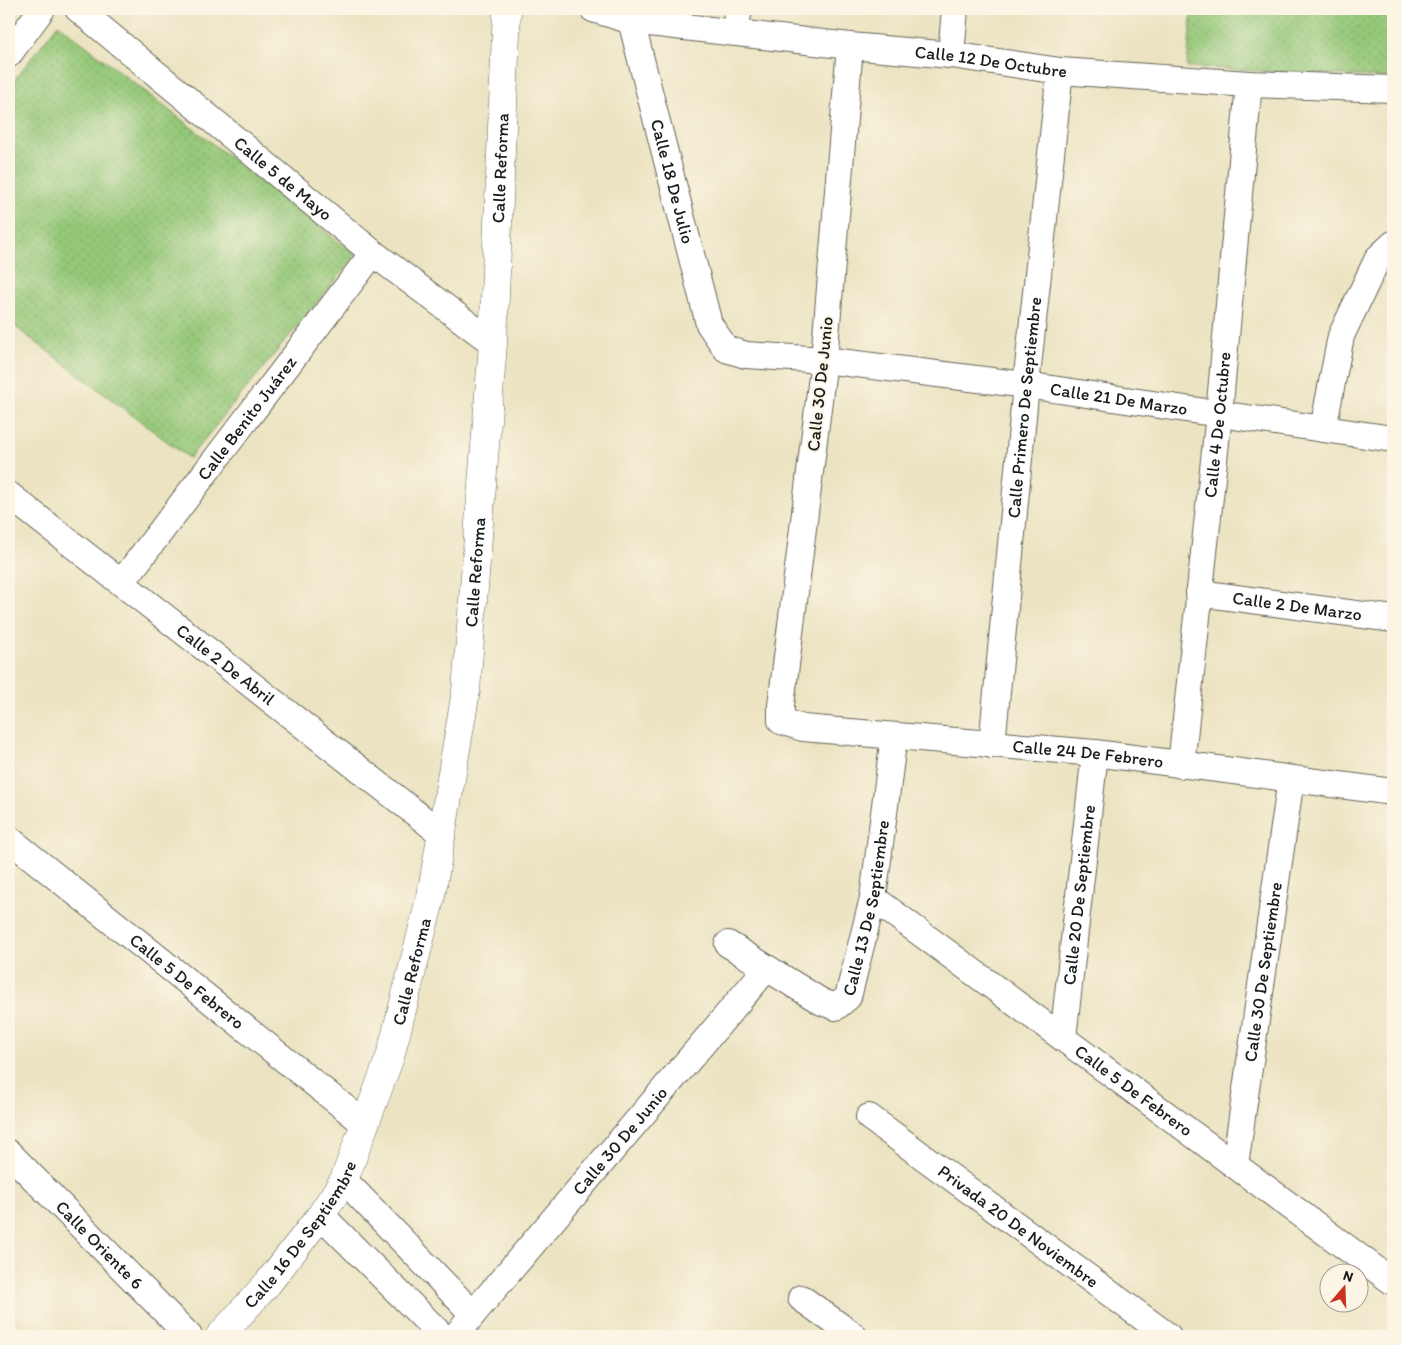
<svg xmlns="http://www.w3.org/2000/svg" width="1402" height="1345" viewBox="0 0 1402 1345" font-family="Itim,sans-serif">
<style>
.grass{fill:url(#grass-dots);stroke:#58724a}
.lines{fill:none;stroke-linecap:round;stroke-linejoin:round}
.street-casing{stroke:#646256;stroke-width:28}
.secondary-casing{stroke:#646256;stroke-width:29}
.street{stroke:#fff;stroke-width:26}
.secondary{stroke:#fff;stroke-width:28}
.labels{text-anchor:middle;stroke-width:4;stroke-linejoin:round;paint-order:stroke}
.street-label{font-size:18px;fill:#1c1c1c;stroke:#fcf5e5}
</style>
<defs>
<pattern id="grass-dots" width="8" height="8" patternUnits="userSpaceOnUse" patternTransform="scale(1.25)"><rect width="8" height="8" fill="#94c778"/><path d="M2 2h.1M6 6h.1" fill="none" stroke="#7faa67" stroke-width="1.8" stroke-linecap="round"/></pattern>
</defs>
<rect width="100%" height="100%" fill="#fcf5e5"/>
<filter id="ink" filterUnits="userSpaceOnUse"><feTurbulence type="fractalNoise" baseFrequency=".02" numOctaves="2"/><feDisplacementMap in="SourceGraphic" scale="10" xChannelSelector="R" yChannelSelector="G"/><feConvolveMatrix kernelMatrix="1 2 1 2 8 2 1 2 1" color-interpolation-filters="sRGB"/></filter>
<filter id="wash" filterUnits="userSpaceOnUse"><feTurbulence type="fractalNoise" baseFrequency=".0096" numOctaves="4" result="noise"/><feDisplacementMap in="SourceGraphic" scale="20" xChannelSelector="R" yChannelSelector="G"/><feGaussianBlur stdDeviation="1.12" result="paint"/><feColorMatrix in="noise" values="0 0 0 0 0 0 0 0 0 0 0 0 0 0 0 0 0 1.4 0 .05"/><feComposite in="paint" operator="in"/></filter>
<g filter="url(#wash)">
<rect width="100%" height="100%" fill="#ebe3c1"/>
<!-- grass -->
<path class="grass" d="M 1192,9 L 1393,9 L 1393,78 L 1187,67 Z
M 58,24 L 356,255 L 189,458 L 9,322 L 9,87 Z"/>
</g>
<g filter="url(#ink)">
<g class="lines">
<!-- street casing -->
<g class="street-casing">
<g id="street">
<path id="s1" d="M 78,9 L 373,253 L 493,343"/>
<path id="s2" d="M 593,9 L 632,21 L 850,46 L 951,55 L 1060,71 L 1249,84 L 1393,89"/>
<path id="s3" d="M 628,9 L 709,324 L 726,349 L 746,355 L 824,360 L 1026,385 L 1219,414 L 1393,439"/>
<path d="M 735,32 L 739,9"/>
<path id="s4" d="M 850,46 L 824,360 L 781,705 L 781,721 L 803,728 L 1095,753 L 1393,792"/>
<path d="M 9,54 L 42,9"/>
<path d="M 951,55 L 955,9"/>
<path d="M 1323,429 L 1341,336 L 1378,258 L 1393,244"/>
<path id="s5" d="M 9,495 L 442,834"/>
<path id="s6" d="M 122,582 L 373,253"/>
<path id="s7" d="M 1199,593 L 1393,619"/>
<path id="s8" d="M 992,745 L 1026,385 L 1060,71"/>
<path id="s9" d="M 1181,765 L 1219,414 L 1249,84"/>
<path id="s10" d="M 9,839 L 365,1124"/>
<path id="s11" d="M 873,898 L 1393,1282"/>
<path id="s12" d="M 728,944 L 822,1002 L 836,1007 L 848,997 L 873,898 L 894,736"/>
<path id="s13" d="M 1063,1038 L 1095,753"/>
<path id="s14" d="M 869,1117 L 1168,1336"/>
<path id="s15" d="M 9,1153 L 189,1336"/>
<path id="s16" d="M 1235,1165 L 1291,779"/>
<path d="M 344,1180 L 473,1314"/>
<path d="M 321,1215 L 442,1336"/>
<path d="M 801,1298 L 854,1336"/>
<path id="s17" d="M 456,1336 L 473,1314 L 766,969"/>
</g>
</g>
<!-- secondary casing -->
<g class="secondary-casing">
<g id="secondary">
<path id="s18" d="M 220,1336 L 268,1283 L 321,1215 L 344,1180 L 390,1057 L 431,896 L 466,691 L 493,343 L 507,9"/>
</g>
</g>
<!-- street -->
<use href="#street" class="street"/>
<!-- secondary -->
<use href="#secondary" class="secondary"/>
</g>
</g>
<g class="labels">
<!-- street labels -->
<g class="street-label">
<text dy="6" stroke="none"><textPath href="#s2" startOffset="402">Calle 12 De Octubre</textPath></text>
<text dy="6" stroke="none"><textPath href="#s18" startOffset="1229">Calle Reforma</textPath></text>
<text dy="6" stroke="none"><textPath href="#s1" startOffset="266">Calle 5 de Mayo</textPath></text>
<text dy="6" stroke="none"><textPath href="#s3" startOffset="178">Calle 18 De Julio</textPath></text>
<text transform="translate(820 384) rotate(-84)" y="6">Calle 30 De Junio</text>
<text dy="6" stroke="none"><textPath href="#s3" startOffset="752">Calle 21 De Marzo</textPath></text>
<text dy="6" stroke="none"><textPath href="#s8" startOffset="339">Calle Primero De Septiembre</textPath></text>
<text dy="6" stroke="none"><textPath href="#s6" startOffset="206">Calle Benito Juárez</textPath></text>
<text dy="6" stroke="none"><textPath href="#s9" startOffset="342">Calle 4 De Octubre</textPath></text>
<text dy="6" stroke="none"><textPath href="#s18" startOffset="824">Calle Reforma</textPath></text>
<text dy="6" stroke="none"><textPath href="#s7" startOffset="99">Calle 2 De Marzo</textPath></text>
<text dy="6" stroke="none"><textPath href="#s5" startOffset="275">Calle 2 De Abril</textPath></text>
<text dy="6" stroke="none"><textPath href="#s4" startOffset="988">Calle 24 De Febrero</textPath></text>
<text dy="6" stroke="none"><textPath href="#s13" startOffset="144">Calle 20 De Septiembre</textPath></text>
<text dy="6" stroke="none"><textPath href="#s12" startOffset="232">Calle 13 De Septiembre</textPath></text>
<text dy="6" stroke="none"><textPath href="#s18" startOffset="419">Calle Reforma</textPath></text>
<text dy="6" stroke="none"><textPath href="#s16" startOffset="195">Calle 30 De Septiembre</textPath></text>
<text dy="6" stroke="none"><textPath href="#s10" startOffset="228">Calle 5 De Febrero</textPath></text>
<text dy="6" stroke="none"><textPath href="#s11" startOffset="324">Calle 5 De Febrero</textPath></text>
<text dy="6" stroke="none"><textPath href="#s17" startOffset="255">Calle 30 De Junio</textPath></text>
<text dy="6" stroke="none"><textPath href="#s14" startOffset="185">Privada 20 De Noviembre</textPath></text>
<text dy="6" stroke="none"><textPath href="#s18" startOffset="130">Calle 16 De Septiembre</textPath></text>
<text dy="6" stroke="none"><textPath href="#s15" startOffset="129">Calle Oriente 6</textPath></text>
</g>
</g>
<!-- margin -->
<rect width="1402" height="1345" fill="none" stroke="#fcf5e5" stroke-width="30"/>
<!-- north arrow -->
<g transform="translate(1344 1288) rotate(19)"><circle r="24" fill="#fcf5e5" stroke="#a29e95"/>
<path d="M0-4L9 19L0 12L-9 19Z" fill="#c8321e"/>
<text y="-8" font-size="14" font-weight="bold" text-anchor="middle" fill="#1c1c1c">N</text>
</g>
</svg>
